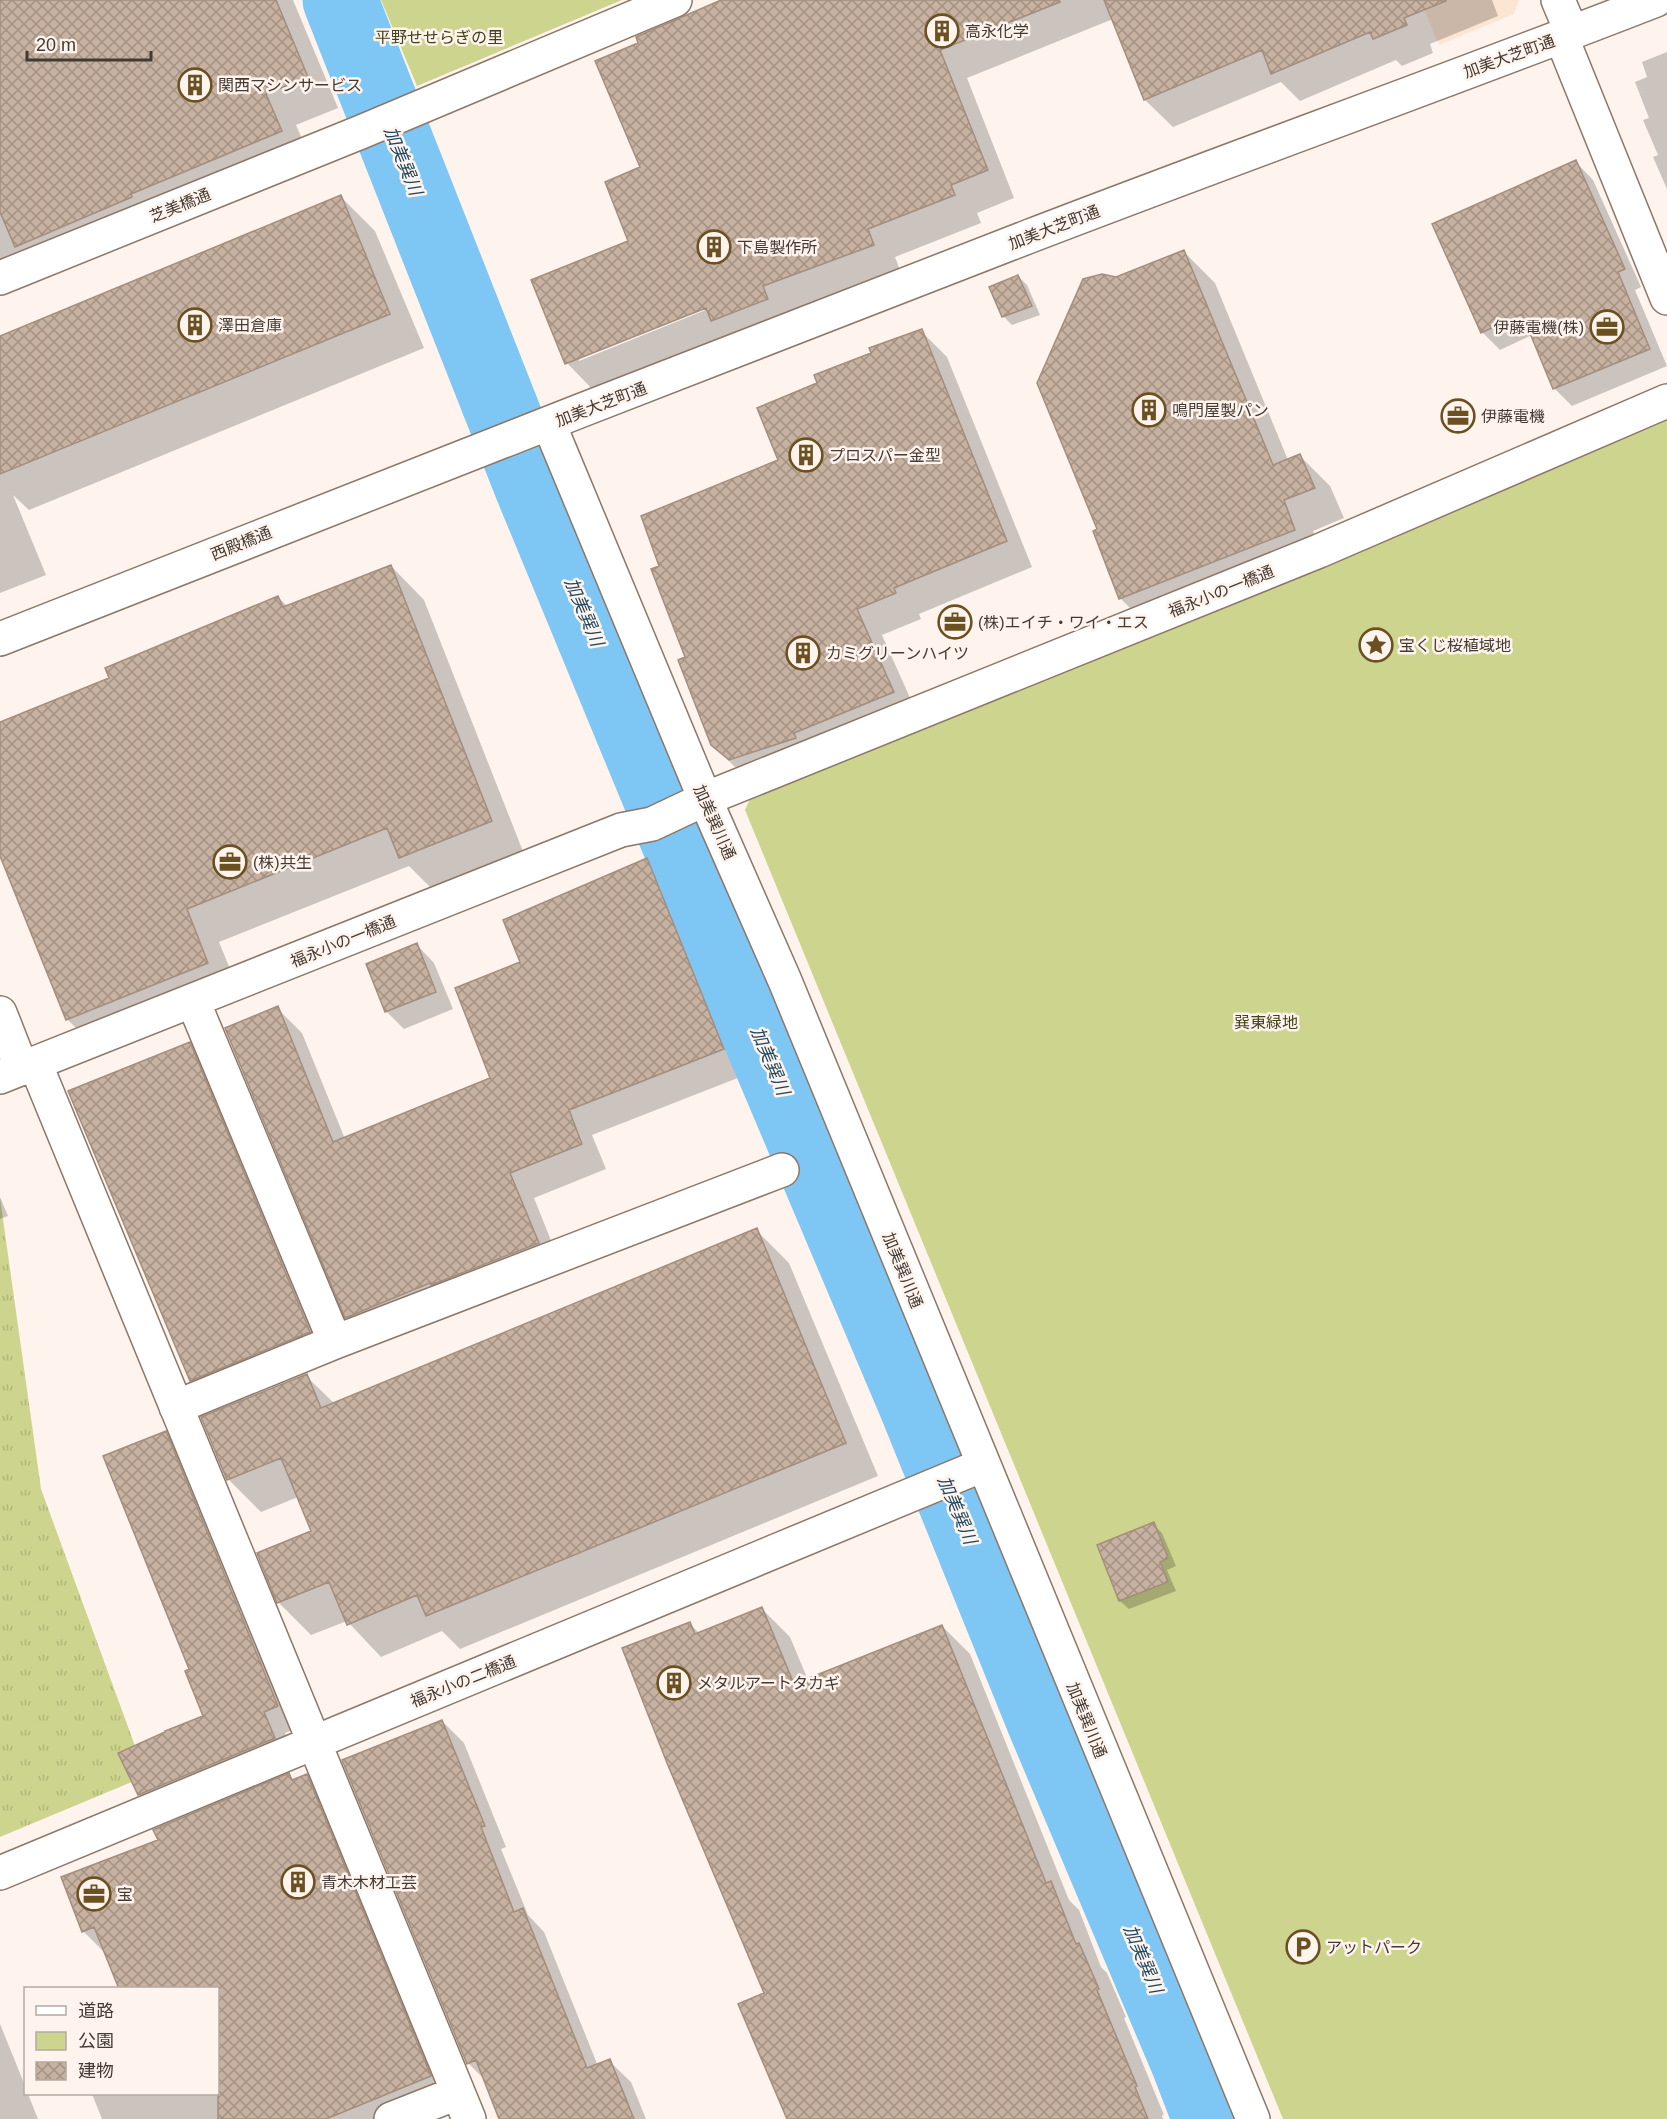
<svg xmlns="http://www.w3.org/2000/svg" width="1667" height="2119" viewBox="0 0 1667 2119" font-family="Arial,'Noto Sans JP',sans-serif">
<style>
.built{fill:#fde5d3}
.grass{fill:url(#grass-tufts)}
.park{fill:#ccd48d}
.shadow{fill:#0003;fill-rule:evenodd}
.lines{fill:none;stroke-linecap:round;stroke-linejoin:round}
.river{stroke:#7ec7f5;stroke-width:75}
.building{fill:url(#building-cross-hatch);stroke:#a38e7e;stroke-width:1.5}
.minor-casing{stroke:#8c7768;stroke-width:36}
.minor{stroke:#fff;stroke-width:33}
.labels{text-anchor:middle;stroke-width:5;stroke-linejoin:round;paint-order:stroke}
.poi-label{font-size:16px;fill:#433a33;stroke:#fef4ed;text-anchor:start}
.park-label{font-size:16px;fill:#3e4218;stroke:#fef4ed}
.street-label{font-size:16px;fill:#433a33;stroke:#fef4ed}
.water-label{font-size:18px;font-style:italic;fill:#1e465f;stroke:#fef4ed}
</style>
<defs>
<pattern id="grass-tufts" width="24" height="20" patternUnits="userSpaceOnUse" patternTransform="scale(1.5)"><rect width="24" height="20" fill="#ccd48d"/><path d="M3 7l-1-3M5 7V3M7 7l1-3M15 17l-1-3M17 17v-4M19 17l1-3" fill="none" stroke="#b0b77a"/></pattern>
<pattern id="building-cross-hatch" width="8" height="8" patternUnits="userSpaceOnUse" patternTransform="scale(1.5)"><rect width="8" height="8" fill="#c7b1a0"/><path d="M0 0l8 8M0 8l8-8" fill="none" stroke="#a39183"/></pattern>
</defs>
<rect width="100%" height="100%" fill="#fef4ed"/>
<!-- built -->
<path class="built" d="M 1420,0 L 1519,0 L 1514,14 L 1439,45 Z"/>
<!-- grass -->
<path class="grass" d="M 0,1198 L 41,1489 L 146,1776 L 0,1837 Z"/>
<!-- park -->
<path class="park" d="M 381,0 L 622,0 L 417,86 Z
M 1667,418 L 1667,2119 L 1283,2119 L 745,810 L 751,797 Z"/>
<!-- shadow -->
<path class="shadow" d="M 0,0 L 293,0 L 338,108 L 296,125 L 312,162 L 0,292 Z
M 740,0 L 1492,0 L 1498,16 L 1430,44 L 1433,53 L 1402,66 L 1396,60 L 1300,101 L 1281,82 L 1173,127 L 1145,100 L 1113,19 L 967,78 L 1014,198 L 977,213 L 981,223 L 895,257 L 901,273 L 594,391 L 567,363 L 630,242 L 642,168 ZM 712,304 L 713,307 L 579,361 L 579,357 Z
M 1667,52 L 1667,189 L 1653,157 L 1658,155 L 1643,120 L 1649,118 L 1635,82 L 1647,77 L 1642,62 Z
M 1576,162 L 1593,180 L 1641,287 L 1635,290 L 1667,366 L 1572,406 L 1554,388 L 1532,335 L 1500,350 L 1482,332 Z
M 341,197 L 375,231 L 424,348 L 29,510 L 13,495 L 46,575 L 0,593 L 0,337 Z
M 1184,252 L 1215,283 L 1288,460 L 1300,456 L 1330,486 L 1344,518 L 1313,531 L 1325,561 L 1151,629 L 1120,598 L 1099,530 L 1116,279 Z
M 1018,276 L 1027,285 L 1040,315 L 1012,325 L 1003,316 Z
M 921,331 L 947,357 L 1032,567 L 919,614 L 921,619 L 882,635 L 919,718 L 739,771 L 712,744 L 660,566 L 780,461 L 819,383 L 873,353 Z
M 391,566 L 424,600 L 524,854 L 433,890 L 409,866 L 219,942 L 241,996 L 100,1052 L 67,1019 L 0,852 L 0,723 L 111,679 L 278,597 L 288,607 Z
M 647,860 L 671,884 L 748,1074 L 592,1135 L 606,1169 L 534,1198 L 562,1268 L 371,1342 L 347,1317 L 277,1008 L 302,1033 L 345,1139 L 492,1079 L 522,963 Z
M 417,945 L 434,963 L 453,1009 L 404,1029 L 386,1011 Z
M 189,1044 L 207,1062 L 327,1350 L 209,1398 L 191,1380 Z
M 0,1197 L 8,1216 L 0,1219 Z
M 756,1230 L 789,1263 L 878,1476 L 460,1649 L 442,1631 L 381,1657 L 347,1621 L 311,1635 L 278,1602 L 313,1532 L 298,1497 L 261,1512 L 228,1479 L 306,1376 L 335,1404 Z
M 166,1433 L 187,1454 L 298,1728 L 285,1733 L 296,1760 L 161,1816 L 139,1795 L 120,1753 L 205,1717 Z
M 1153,1524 L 1162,1533 L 1176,1566 L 1167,1570 L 1176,1591 L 1129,1609 L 1120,1601 L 1099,1546 Z
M 762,1609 L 790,1637 L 808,1680 L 942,1626 L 970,1654 L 1069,1900 L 1079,1910 L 1101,1967 L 1107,1973 L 1126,2017 L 1124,2018 L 1164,2115 L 1162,2115 L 1163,2119 L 788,2119 L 766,1994 L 690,1624 L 700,1634 Z
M 442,1721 L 464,1743 L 506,1847 L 501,1849 L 528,1915 L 544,1932 L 598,2066 L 609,2061 L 631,2082 L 646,2119 L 500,2119 L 486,2081 L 468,2063 Z
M 289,1775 L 294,1781 L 307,1776 L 337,1806 L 460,2107 L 430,2119 L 102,2119 L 92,2094 L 218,2094 L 218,1988 L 106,1954 L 83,1931 L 160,1841 Z
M 0,2024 L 26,2088 L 26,2094 L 28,2094 L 38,2119 L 0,2119 Z"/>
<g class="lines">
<!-- river -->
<path class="river" d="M 340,0 L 532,487 L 713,925 L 917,1407 L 1046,1726 L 1189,2064 L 1210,2119"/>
</g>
<!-- building -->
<path class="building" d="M 0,0 L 276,0 L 308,77 L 266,94 L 282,131 L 131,194 L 132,197 L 15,247 L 0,212 Z
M 721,0 L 1059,0 L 1060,2 L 940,50 L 988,170 L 951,185 L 955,195 L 868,229 L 874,245 L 763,286 L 768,299 L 711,321 L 706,308 L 565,364 L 531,280 L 628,241 L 605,182 L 640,167 L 595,61 L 638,43 L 636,37 Z
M 1104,0 L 1446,0 L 1446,1 L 1404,18 L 1407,25 L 1373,39 L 1370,32 L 1271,74 L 1262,50 L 1144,100 Z
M 1576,160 L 1625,269 L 1618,272 L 1650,349 L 1553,389 L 1522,314 L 1481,333 L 1432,224 Z
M 341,195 L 390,314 L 0,474 L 0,336 Z
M 1184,250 L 1273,465 L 1300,454 L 1315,488 L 1284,500 L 1295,530 L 1119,599 L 1093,531 L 1097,529 L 1037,383 L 1083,279 L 1102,274 L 1116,277 Z
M 1018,275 L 1032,306 L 1002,317 L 989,287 Z
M 922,329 L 1007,541 L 894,588 L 896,593 L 857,609 L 894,692 L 794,733 L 796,738 L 729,760 L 711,745 L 678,660 L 685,657 L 651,569 L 659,566 L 641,516 L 778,460 L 757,408 L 817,383 L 814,375 L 871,353 L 869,348 Z
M 391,565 L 492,821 L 399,858 L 387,828 L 187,909 L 208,963 L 66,1020 L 0,856 L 0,722 L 109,678 L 105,668 L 278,596 L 283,607 Z
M 647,858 L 724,1049 L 569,1110 L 582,1144 L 510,1173 L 539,1243 L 431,1285 L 430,1283 L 345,1318 L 225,1028 L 278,1006 L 333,1142 L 490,1078 L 455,988 L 520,962 L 503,920 Z
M 417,943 L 436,992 L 385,1012 L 366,964 Z
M 190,1042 L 310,1332 L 190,1381 L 68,1091 Z
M 757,1228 L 846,1443 L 426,1616 L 417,1595 L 347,1625 L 329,1582 L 277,1603 L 257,1553 L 311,1531 L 281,1458 L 227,1480 L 201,1417 L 307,1374 L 321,1408 Z
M 166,1431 L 278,1706 L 264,1712 L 275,1738 L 138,1795 L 118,1753 L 165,1732 L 165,1731 L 203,1716 L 185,1671 L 189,1669 L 103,1456 Z
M 1154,1522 L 1168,1558 L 1160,1562 L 1168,1582 L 1119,1601 L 1097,1545 Z
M 762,1607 L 794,1684 L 942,1625 L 1046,1883 L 1051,1881 L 1076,1944 L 1079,1943 L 1099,1989 L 1097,1990 L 1137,2086 L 1135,2087 L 1148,2119 L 787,2119 L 738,2004 L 764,1993 L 667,1763 L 622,1648 L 690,1622 L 695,1634 Z
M 442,1720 L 485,1826 L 481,1827 L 514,1912 L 523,1908 L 587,2068 L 610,2059 L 634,2119 L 499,2119 L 476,2060 L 467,2064 L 342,1760 Z
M 289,1773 L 292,1780 L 307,1774 L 431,2076 L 326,2119 L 218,2119 L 218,1989 L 119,1989 L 94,1927 L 82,1932 L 61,1877 L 158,1840 L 153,1830 Z"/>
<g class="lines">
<!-- minor casing -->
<g class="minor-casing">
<path id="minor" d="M 1558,0 L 1572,33
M 1561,36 L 1667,298
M 0,278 L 361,132 L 675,0
M 549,424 L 705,799 L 785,981 L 1253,2119
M 0,639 C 343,503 686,369 1030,236 C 1238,156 1448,81 1656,0
M 193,1001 L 335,1342
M 0,1013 L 22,1069
M 35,1063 L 469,2119
M 0,1077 L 621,830 L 652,824 L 705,799 L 1319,551 L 1667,401
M 176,1407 L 335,1342 L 782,1170
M 0,1873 L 983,1465
M 391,2119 L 457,2093"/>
</g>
<!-- minor -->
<use href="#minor" class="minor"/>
</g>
<!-- icons -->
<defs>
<g id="building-ring" transform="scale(1.725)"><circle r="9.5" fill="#fef4ed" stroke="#6b5122" stroke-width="1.5"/><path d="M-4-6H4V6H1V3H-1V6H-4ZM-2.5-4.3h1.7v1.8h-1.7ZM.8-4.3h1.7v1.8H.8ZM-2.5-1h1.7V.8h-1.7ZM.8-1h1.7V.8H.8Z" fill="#6b5122"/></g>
<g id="office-ring" transform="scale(1.725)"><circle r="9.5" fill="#fef4ed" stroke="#6b5122" stroke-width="1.5"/><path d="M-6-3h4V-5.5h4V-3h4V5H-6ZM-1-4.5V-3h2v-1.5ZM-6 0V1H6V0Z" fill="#6b5122"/></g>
<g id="sight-ring" transform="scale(1.725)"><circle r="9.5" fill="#fef4ed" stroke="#6b5122" stroke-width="1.5"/><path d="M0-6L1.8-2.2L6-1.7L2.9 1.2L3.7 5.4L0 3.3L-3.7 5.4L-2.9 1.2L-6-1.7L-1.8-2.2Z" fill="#6b5122"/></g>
<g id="parking-ring" transform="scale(1.725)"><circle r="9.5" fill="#fef4ed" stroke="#6b5122" stroke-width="1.5"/><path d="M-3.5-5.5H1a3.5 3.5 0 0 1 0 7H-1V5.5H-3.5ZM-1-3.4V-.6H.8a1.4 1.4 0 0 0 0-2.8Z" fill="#6b5122"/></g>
</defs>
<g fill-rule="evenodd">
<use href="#building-ring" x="942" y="31"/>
<use href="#building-ring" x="195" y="85"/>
<use href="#building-ring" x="714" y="247"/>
<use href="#building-ring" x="195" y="325"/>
<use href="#office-ring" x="1607" y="327"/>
<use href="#building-ring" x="1149" y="410"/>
<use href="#office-ring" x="1458" y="416"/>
<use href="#building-ring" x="806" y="455"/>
<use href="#office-ring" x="955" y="622"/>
<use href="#sight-ring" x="1376" y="645"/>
<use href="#building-ring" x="803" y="653"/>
<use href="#office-ring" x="230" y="862"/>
<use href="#building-ring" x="674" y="1683"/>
<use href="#building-ring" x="298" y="1882"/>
<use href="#office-ring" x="94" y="1894"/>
<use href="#parking-ring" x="1303" y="1947"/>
</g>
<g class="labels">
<!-- poi labels -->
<g class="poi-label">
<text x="965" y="37">高永化学</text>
<text x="218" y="91">関西マシンサービス</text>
<text x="737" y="253">下島製作所</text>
<text x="218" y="331">澤田倉庫</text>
<text x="1584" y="333" text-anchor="end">伊藤電機(株)</text>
<text x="1172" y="416">鳴門屋製パン</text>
<text x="1481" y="422">伊藤電機</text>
<text x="829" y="461">プロスパー金型</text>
<text x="978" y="628">(株)エイチ・ワイ・エス</text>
<text x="1399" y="651">宝くじ桜植域地</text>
<text x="826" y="659">カミグリーンハイツ</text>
<text x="253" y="868">(株)共生</text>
<text x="697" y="1689">メタルアートタカギ</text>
<text x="321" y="1888">青木木材工芸</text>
<text x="117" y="1900">宝</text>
<text x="1326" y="1953">アットパーク</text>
</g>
<!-- park labels -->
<g class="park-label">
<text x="439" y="43">平野せせらぎの里</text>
<text x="1266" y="1028">巽東緑地</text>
</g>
<!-- street labels -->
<g class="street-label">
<text transform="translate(1509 56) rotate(-20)" y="6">加美大芝町通</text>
<text transform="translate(180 205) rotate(-22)" y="6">芝美橋通</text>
<text transform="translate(1054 227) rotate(-21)" y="6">加美大芝町通</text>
<text transform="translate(601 404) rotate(-21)" y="6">加美大芝町通</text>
<text transform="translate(241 543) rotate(-22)" y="6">西殿橋通</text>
<text transform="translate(1221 591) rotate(-22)" y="6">福永小の一橋通</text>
<text transform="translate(715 822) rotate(66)" y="6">加美巽川通</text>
<text transform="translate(343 941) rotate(-22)" y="6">福永小の一橋通</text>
<text transform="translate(903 1270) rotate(68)" y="6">加美巽川通</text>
<text transform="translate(463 1681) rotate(-22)" y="6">福永小の二橋通</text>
<text transform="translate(1087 1720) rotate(68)" y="6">加美巽川通</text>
</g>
<!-- water labels -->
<g class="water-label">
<text transform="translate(403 161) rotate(68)" y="6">加美巽川</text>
<text transform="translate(584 612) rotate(67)" y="6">加美巽川</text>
<text transform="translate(770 1061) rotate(67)" y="6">加美巽川</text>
<text transform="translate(957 1510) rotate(67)" y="6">加美巽川</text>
<text transform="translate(1143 1959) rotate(67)" y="6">加美巽川</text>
</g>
</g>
<!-- legend -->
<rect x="24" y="1987" width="195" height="108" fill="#fef4ed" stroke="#b3aaa3" stroke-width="1.5"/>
<rect x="36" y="2006" width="30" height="9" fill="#ffffff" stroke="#b3aaa3" stroke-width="1.5"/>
<text x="78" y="2017" font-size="18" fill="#433a33">道路</text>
<rect x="36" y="2032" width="30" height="18" fill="#ccd48d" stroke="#b3aaa3" stroke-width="1.5"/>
<text x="78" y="2047" font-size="18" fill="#433a33">公園</text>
<rect x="36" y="2062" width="30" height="18" fill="url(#building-cross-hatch)" stroke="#b3aaa3" stroke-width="1.5"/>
<text x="78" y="2077" font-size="18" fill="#433a33">建物</text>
<!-- scale -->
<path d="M27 51v9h124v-9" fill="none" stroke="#433a33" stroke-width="3"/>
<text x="36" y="51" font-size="18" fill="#433a33" stroke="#fef4ed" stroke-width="4.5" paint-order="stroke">20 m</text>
</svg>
